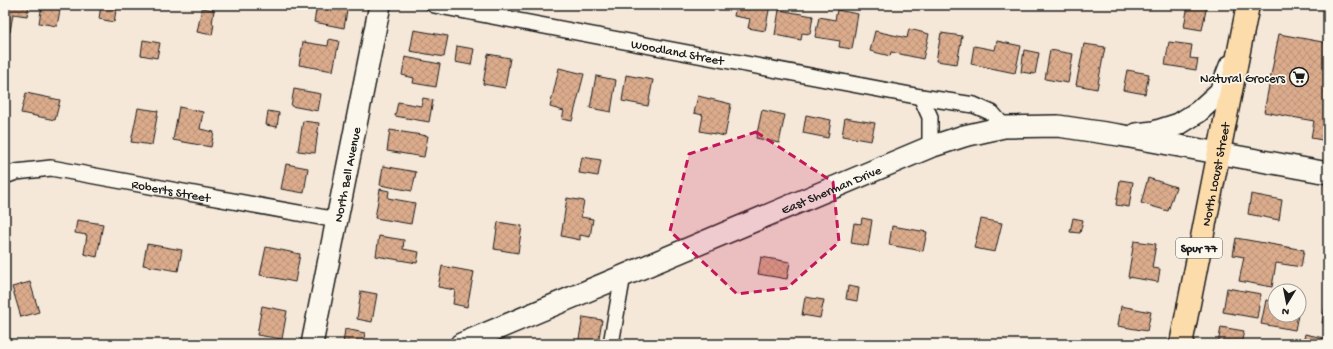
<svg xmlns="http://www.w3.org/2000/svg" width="1333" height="349" viewBox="0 0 1333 349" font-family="'Gochi Hand',sans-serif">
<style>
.building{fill:url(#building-cross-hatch);stroke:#1c1c1c}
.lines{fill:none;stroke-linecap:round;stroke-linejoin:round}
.street-casing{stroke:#1c1c1c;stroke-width:18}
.secondary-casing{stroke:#1c1c1c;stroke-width:24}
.primary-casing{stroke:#1c1c1c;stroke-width:25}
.street{stroke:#fbf7ec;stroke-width:15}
.secondary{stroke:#fbf7ec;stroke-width:21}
.primary{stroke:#fddcac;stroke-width:22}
.marked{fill:#c2185b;fill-opacity:0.2;stroke:#c2185b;stroke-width:3;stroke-dasharray:8 5;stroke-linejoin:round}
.labels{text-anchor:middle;stroke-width:3.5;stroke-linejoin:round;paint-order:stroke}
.shield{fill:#fbf7ec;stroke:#5f5e5a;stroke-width:1}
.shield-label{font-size:12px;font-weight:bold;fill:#1c1c1c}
.street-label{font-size:13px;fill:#1c1c1c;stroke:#fbf7ec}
.poi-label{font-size:13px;fill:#1c1c1c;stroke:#fbf7ec;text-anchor:end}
</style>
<defs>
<pattern id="building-cross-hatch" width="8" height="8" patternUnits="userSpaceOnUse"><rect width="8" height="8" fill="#dbab8c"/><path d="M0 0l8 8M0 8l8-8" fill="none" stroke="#bb9378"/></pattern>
</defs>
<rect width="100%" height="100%" fill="#f5e8d9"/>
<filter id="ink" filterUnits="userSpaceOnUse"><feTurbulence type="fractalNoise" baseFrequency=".025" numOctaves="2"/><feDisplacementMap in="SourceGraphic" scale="8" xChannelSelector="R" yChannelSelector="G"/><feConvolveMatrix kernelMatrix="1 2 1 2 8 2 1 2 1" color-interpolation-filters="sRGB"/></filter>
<g filter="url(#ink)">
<!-- building -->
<path class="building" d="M 5,5 L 29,5 L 27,16 L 13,14 L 10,32 L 5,31 Z
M 42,5 L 61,5 L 57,26 L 39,23 Z
M 101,5 L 117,5 L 114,22 L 99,19 Z
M 317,5 L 334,8 L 334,5 L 348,5 L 344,28 L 314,22 Z
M 736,5 L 770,5 L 765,31 L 748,28 L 750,19 L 734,16 Z
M 1188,5 L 1207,5 L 1202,30 L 1184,27 Z
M 202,8 L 214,10 L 212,24 L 214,24 L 212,35 L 197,32 Z
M 779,10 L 813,16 L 810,34 L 802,33 L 801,40 L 775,35 Z
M 837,10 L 858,14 L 852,49 L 839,47 L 840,41 L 815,37 L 819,17 L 835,20 Z
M 909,29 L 929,34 L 923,59 L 891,52 L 890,56 L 870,51 L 875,31 L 907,38 Z
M 414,30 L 448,36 L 444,57 L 410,51 Z
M 941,33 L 962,36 L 957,64 L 936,61 Z
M 1279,34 L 1328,43 L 1328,141 L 1311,138 L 1314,121 L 1264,112 Z
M 329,39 L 339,41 L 333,71 L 299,65 L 303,42 L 328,46 Z
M 143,40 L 160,43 L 157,58 L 141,55 Z
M 997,41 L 1021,46 L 1015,73 L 971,64 L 974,46 L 995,50 Z
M 1169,42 L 1192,45 L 1190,58 L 1198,59 L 1196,70 L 1165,65 Z
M 1084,44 L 1105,47 L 1097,89 L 1076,85 Z
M 457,46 L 474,49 L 471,65 L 455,62 Z
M 1024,50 L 1039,53 L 1035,74 L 1021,72 Z
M 1050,50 L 1073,54 L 1068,83 L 1045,79 Z
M 488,54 L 510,58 L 505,88 L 483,84 Z
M 405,57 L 440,64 L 436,87 L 413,83 L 414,78 L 402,75 Z
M 559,68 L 584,74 L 572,121 L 562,119 L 564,111 L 550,107 Z
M 1127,70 L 1149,74 L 1145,94 L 1123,90 Z
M 626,75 L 653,80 L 648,106 L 622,101 Z
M 596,76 L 616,80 L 611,112 L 590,108 Z
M 294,89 L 321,94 L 318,111 L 291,106 Z
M 26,93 L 60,100 L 55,120 L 21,113 Z
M 698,96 L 731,104 L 725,136 L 700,131 L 703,115 L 694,113 Z
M 423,98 L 433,100 L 429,122 L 395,116 L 398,102 L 421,106 Z
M 179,107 L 203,112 L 200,129 L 214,132 L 211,147 L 173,140 Z
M 138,108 L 158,111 L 152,145 L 131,142 Z
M 762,110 L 785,115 L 779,143 L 756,138 Z
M 268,111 L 279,113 L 277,127 L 266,125 Z
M 806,115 L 831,120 L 828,138 L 803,133 Z
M 845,118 L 875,123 L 871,141 L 842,136 Z
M 303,121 L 319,123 L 315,153 L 298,151 Z
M 390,130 L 428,136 L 424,157 L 387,151 Z
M 582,157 L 601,160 L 598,176 L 579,173 Z
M 286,164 L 308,168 L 304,193 L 281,189 Z
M 383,166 L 416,172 L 412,191 L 380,185 Z
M 1148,178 L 1176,187 L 1168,211 L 1141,203 Z
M 1120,180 L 1133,182 L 1129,207 L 1116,205 Z
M 380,189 L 389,191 L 388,198 L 415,203 L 411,224 L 375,218 Z
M 1251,194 L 1282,200 L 1279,220 L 1248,214 Z
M 567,198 L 584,201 L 581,217 L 593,219 L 590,237 L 580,235 L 580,240 L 561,236 Z
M 862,218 L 872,220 L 868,246 L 851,243 L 854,223 L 861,224 Z
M 1073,218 L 1083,220 L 1080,233 L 1070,232 Z
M 981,219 L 1002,223 L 995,252 L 974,248 Z
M 77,220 L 103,224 L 97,257 L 84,254 L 87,235 L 75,233 Z
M 498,222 L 522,226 L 518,253 L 494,249 Z
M 892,226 L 927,232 L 923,251 L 889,245 Z
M 379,236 L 404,240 L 403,249 L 419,252 L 417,263 L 376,256 Z
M 1236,238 L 1304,250 L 1301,267 L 1276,263 L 1272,287 L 1239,281 L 1244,257 L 1233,255 Z
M 1134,241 L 1156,244 L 1152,268 L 1160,269 L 1158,282 L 1128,277 Z
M 147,244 L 182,250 L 178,271 L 143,265 Z
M 266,247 L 300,254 L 295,282 L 260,275 Z
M 761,257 L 790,262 L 787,279 L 758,274 Z
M 442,266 L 474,272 L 467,307 L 453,304 L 455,290 L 438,287 Z
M 30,282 L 39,312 L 21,317 L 12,287 Z
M 848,286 L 859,288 L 857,301 L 846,299 Z
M 1227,288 L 1261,294 L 1257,318 L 1223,312 Z
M 361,291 L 377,294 L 372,322 L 357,319 Z
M 1328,292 L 1328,324 L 1322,323 Z
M 805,297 L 824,300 L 820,318 L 802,315 Z
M 1266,300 L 1275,302 L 1275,315 L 1298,315 L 1295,330 L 1261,324 Z
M 262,306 L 287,311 L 282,339 L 257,335 Z
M 1121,306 L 1151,312 L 1147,331 L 1118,326 Z
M 583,317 L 602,320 L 598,344 L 578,344 Z
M 1221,327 L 1244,331 L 1241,344 L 1218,344 Z
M 345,329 L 365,333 L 363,344 L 343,344 Z
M 1305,334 L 1328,339 L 1328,344 L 1303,344 Z"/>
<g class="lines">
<!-- street casing -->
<g class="street-casing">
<g id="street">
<path id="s1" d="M 434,5 L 921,97 L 974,105 L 992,113 L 1004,127"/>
<path d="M 921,97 L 930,117 L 930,147"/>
<path id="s2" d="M 5,176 L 16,172 L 51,168 L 337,220"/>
<path d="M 611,344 L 623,275"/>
</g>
</g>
<!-- secondary casing -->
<g class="secondary-casing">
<g id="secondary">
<path d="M 1136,134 L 1154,132 L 1179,124 L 1198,112 L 1220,92 L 1230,66"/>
<path id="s3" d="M 312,344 L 380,5"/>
<path id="s4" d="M 461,344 L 930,147 L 964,136 L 1004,127 L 1058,126 L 1119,135 L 1328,173"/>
</g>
</g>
<!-- primary casing -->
<g class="primary-casing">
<g id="primary">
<path id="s5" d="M 1181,344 L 1248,5"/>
</g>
</g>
<!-- street -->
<use href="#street" class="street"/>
<!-- secondary -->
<use href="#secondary" class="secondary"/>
<!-- primary -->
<use href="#primary" class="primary"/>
</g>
</g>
<!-- marked area -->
<path class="marked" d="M 756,132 L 833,182 L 839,242 L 787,288 L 737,294 L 670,231 L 689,154 Z"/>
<!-- icons -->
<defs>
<g id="supermarket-ring" transform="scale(1)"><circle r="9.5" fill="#fbf7ec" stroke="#1c1c1c" stroke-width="1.5"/><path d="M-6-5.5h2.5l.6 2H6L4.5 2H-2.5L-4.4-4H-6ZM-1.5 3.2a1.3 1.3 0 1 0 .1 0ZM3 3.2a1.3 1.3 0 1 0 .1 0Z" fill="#1c1c1c"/></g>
</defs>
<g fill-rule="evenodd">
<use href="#supermarket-ring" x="1299" y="77"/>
</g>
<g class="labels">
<!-- shield labels -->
<rect class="shield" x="1176" y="238" width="46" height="20" rx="3"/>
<g class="shield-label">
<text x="1199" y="252">Spur 77</text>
</g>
<!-- street labels -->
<g class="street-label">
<text dy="5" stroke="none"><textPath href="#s1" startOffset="248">Woodland Street</textPath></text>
<text dy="5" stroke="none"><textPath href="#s3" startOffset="173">North Bell Avenue</textPath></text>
<text dy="5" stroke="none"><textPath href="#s5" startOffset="173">North Locust Street</textPath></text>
<text dy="5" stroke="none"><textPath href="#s4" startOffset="401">East Sherman Drive</textPath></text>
<text dy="5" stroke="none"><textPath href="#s2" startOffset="169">Roberts Street</textPath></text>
</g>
<!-- poi labels -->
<g class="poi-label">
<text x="1285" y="82">Natural Grocers</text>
</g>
</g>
<!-- margin -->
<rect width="1333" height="349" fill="none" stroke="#fbf7ec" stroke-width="20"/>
<rect x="10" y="10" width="1313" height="329" fill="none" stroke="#1c1c1c" stroke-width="1.5" filter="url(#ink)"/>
<!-- north arrow -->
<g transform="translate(1287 303) rotate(190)"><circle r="19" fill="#fbf7ec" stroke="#a29f99"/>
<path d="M0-3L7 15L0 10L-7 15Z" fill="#1c1c1c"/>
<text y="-6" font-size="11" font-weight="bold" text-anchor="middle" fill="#1c1c1c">N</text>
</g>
</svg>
